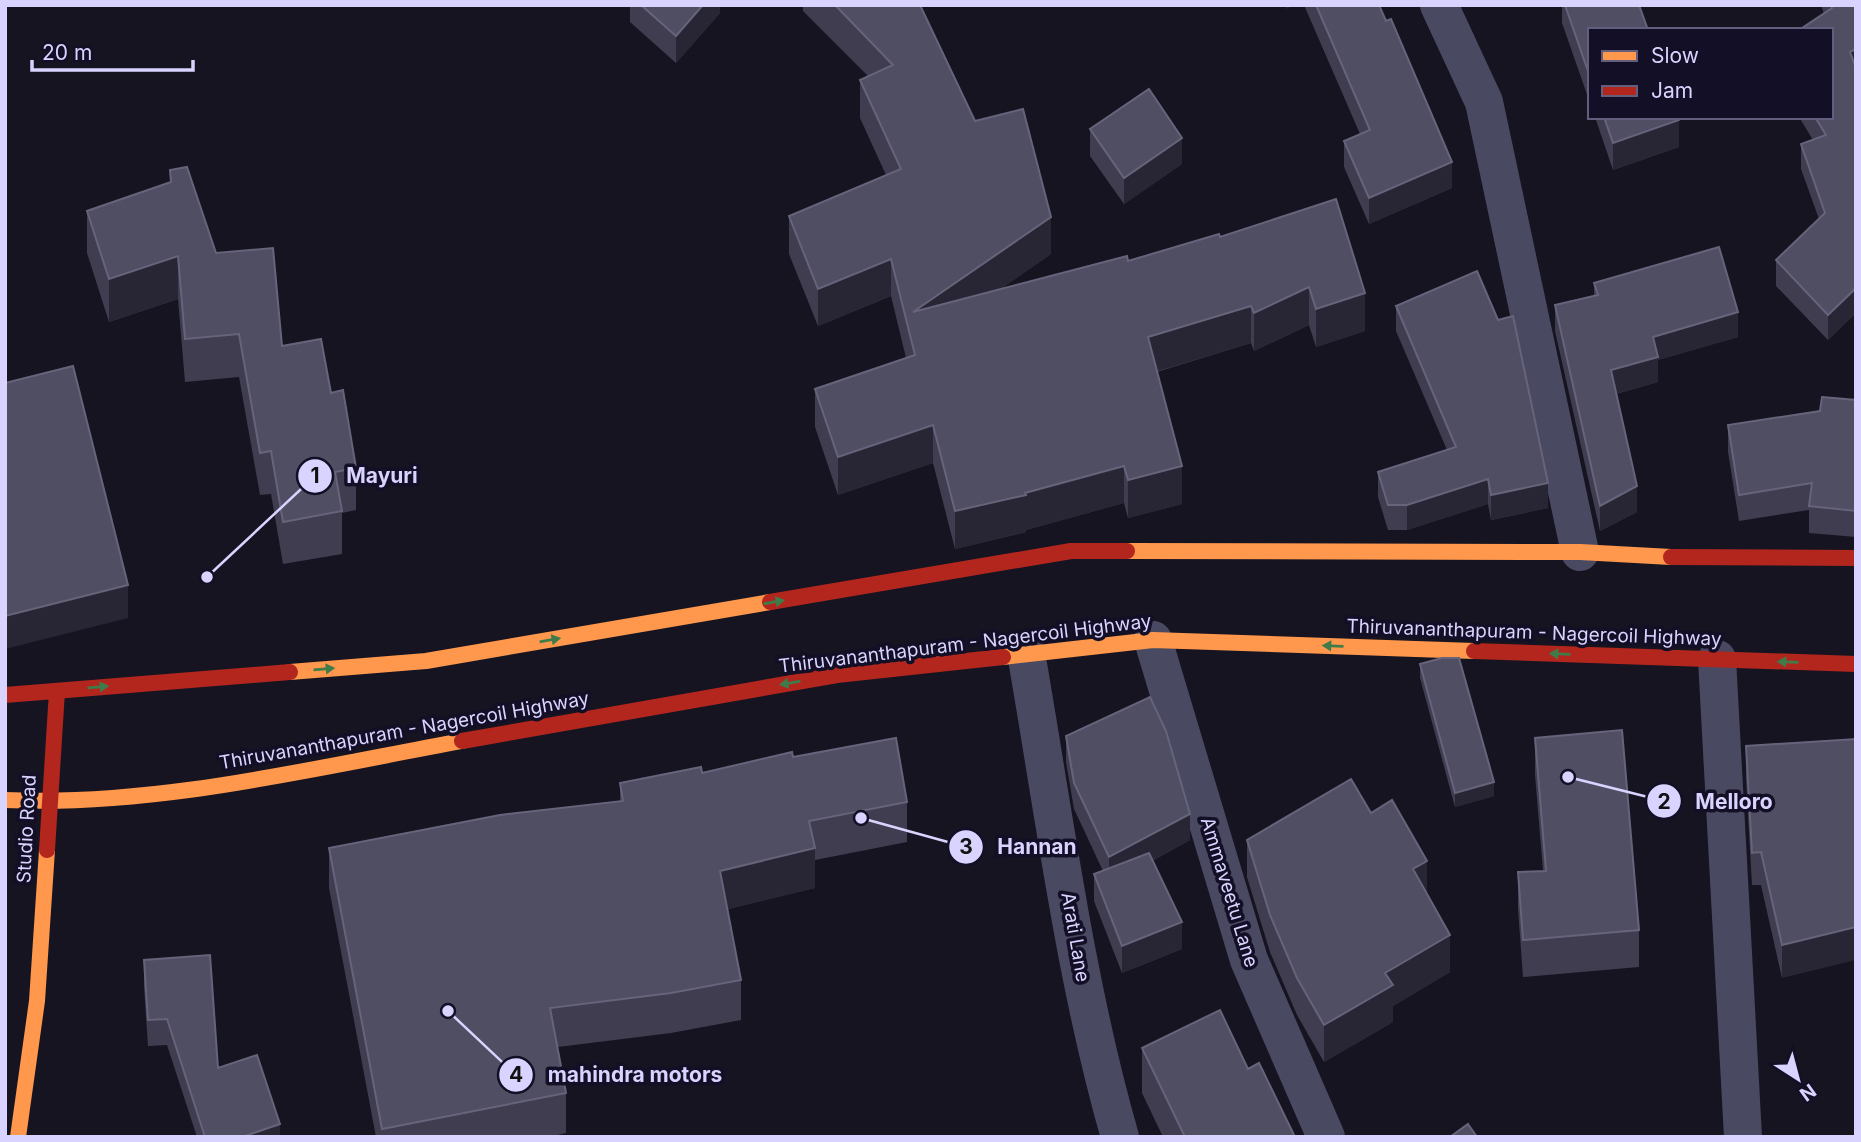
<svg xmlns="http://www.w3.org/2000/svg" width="1861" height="1142" viewBox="0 0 1861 1142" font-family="Inter,sans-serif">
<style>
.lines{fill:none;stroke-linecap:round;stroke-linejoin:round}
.street{stroke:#4a4962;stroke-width:38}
.slow{stroke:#ff974d;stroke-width:16}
.jam{stroke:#b3261e;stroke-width:16}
.wall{fill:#403d50}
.shaded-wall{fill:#282635}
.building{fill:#504e63;stroke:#66637b;stroke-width:2}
.oneway{fill:#3f7c4a}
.labels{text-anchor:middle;stroke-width:7;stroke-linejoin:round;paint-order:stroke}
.street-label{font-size:19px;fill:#d9d4ff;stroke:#130f26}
.leader{fill:none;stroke:#d9d4ff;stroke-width:2.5}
.callout-dot{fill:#d9d4ff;stroke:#130f26;stroke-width:2.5}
.mark-label{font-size:21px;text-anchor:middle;font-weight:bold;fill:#111}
.callout-label{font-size:21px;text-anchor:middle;font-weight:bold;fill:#d9d4ff;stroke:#130f26;stroke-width:7;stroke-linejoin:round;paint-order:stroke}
</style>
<rect width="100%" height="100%" fill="#161421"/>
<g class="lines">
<!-- street -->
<path class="street" d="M 1439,5 L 1484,102 L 1580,552
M 1153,640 L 1249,960 L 1326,1137
M 1026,653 C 1054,813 1075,981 1120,1137
M 1717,659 L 1743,1137"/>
<!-- slow -->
<path class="slow" d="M 1127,551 L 1580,552 L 1671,557
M 1003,657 L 1153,640 L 1474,651
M 290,672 L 426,661 L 770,602
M 5,800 C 155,807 314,768 462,741
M 18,1137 L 37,1001 L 47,850"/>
<!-- jam -->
<path class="jam" d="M 1671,557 L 1856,558
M 770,602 L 1071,551 L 1127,551
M 1474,651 L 1856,664
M 5,695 L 290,672
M 462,741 L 837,675 L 1003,657
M 47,850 L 57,691"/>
</g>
<!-- wall -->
<path class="wall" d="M 630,5 L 720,5 L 720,13 L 676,63 L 630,22 Z
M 803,5 L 920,5 L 975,121 L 1051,254 L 1002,288 L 1128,261 L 1220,237 L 1336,199 L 1365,331 L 1316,347 L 1309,325 L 1254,351 L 1251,343 L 1157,372 L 1182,504 L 1128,518 L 1124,503 L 1026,530 L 1026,532 L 955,549 L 933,463 L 838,495 L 815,427 L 815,389 L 906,358 L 891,296 L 818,326 L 789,254 L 789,216 L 886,175 L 860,118 L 860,80 L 868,76 L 803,11 Z
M 1304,5 L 1379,5 L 1452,188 L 1369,224 L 1344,167 L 1344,141 L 1360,134 Z
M 1562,5 L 1639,5 L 1590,30 L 1590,103 L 1562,23 Z
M 1821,5 L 1856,5 L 1856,313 L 1828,340 L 1776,286 L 1776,260 L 1819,219 L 1801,169 L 1801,144 L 1813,140 L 1799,117 L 1831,117 L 1824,14 Z
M 1595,117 L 1678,117 L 1679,147 L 1613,170 Z
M 1090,129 L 1182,164 L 1124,204 L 1090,156 Z
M 170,170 L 216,253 L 282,346 L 331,393 L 356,468 L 356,510 L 342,513 L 342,554 L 283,564 L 271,494 L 260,495 L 239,377 L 185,382 L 178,299 L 109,322 L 87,253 L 87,211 L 170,183 Z
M 1594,283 L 1738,337 L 1658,360 L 1658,382 L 1616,394 L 1637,512 L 1600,531 L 1555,331 L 1555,305 L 1594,296 Z
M 1396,306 L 1548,508 L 1491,520 L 1488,504 L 1407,530 L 1388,530 L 1378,497 L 1378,472 L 1447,450 L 1396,331 Z
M 1856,400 L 1856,537 L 1809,533 L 1809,510 L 1739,521 L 1728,452 L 1728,425 L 1820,411 Z
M 1420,664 L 1494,796 L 1455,807 L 1420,678 Z
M 1066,736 L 1190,840 L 1152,861 L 1182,949 L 1122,973 L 1094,901 L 1094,874 L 1103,871 L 1074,809 L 1066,762 Z
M 1535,738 L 1639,930 L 1639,967 L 1523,977 L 1518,909 L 1518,872 L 1543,871 L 1535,775 Z
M 1856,739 L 1782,978 L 1761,885 L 1752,885 L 1746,779 L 1746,746 Z
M 793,757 L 907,802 L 907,842 L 815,860 L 815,888 L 728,909 L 741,980 L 741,1020 L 671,1033 L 558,1047 L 566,1093 L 566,1133 L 549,1137 L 376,1137 L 329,888 L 329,848 L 620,802 L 620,783 L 702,773 Z
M 1371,813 L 1427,895 L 1450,972 L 1393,1006 L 1393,1022 L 1324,1062 L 1297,1015 L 1270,952 L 1247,877 L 1247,840 Z
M 144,960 L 218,1068 L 280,1137 L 197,1137 L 167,1045 L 148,1046 L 144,987 Z
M 1142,1048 L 1248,1069 L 1295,1137 L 1163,1137 L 1142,1093 Z"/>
<!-- shaded-wall -->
<path class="shaded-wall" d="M 703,5 L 720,5 L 720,13 L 676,63 L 676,36 Z
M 1286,5 L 1294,5 L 1286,9 Z
M 1856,49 L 1856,75 L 1850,52 Z
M 1679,120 L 1679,147 L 1613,170 L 1613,143 Z
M 1182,138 L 1182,164 L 1124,204 L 1124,178 Z
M 1452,162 L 1452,188 L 1369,224 L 1369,198 Z
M 1051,217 L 1051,254 L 914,349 L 913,312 Z
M 178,256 L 178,299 L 109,322 L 109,279 Z
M 891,259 L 891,296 L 818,326 L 818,289 Z
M 1309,287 L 1309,325 L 1254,351 L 1254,313 Z
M 1856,288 L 1856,313 L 1828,340 L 1828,315 Z
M 1365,293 L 1365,331 L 1316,347 L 1316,309 Z
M 1251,306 L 1251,343 L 1148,374 L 1148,337 Z
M 1738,312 L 1738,337 L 1658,360 L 1658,382 L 1611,395 L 1611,370 L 1653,337 Z
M 933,425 L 933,463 L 838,495 L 838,457 Z
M 1124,466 L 1124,503 L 1026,530 L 1026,532 L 955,549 L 955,511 Z
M 1182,466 L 1182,504 L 1128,518 L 1128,480 Z
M 1488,479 L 1488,504 L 1407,530 L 1407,505 Z
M 1548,483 L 1548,508 L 1491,520 L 1491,495 Z
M 1637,486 L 1637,512 L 1600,531 L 1600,506 Z
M 128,585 L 128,618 L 5,649 L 5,616 Z
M 1494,782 L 1494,796 L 1455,807 L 1455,793 Z
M 1190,814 L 1190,840 L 1109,884 L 1109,857 Z
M 815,848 L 815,888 L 720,911 L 720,871 Z
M 1427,861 L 1427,898 L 1413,869 Z
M 1182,922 L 1182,949 L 1122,973 L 1122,946 Z
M 1856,927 L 1856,960 L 1782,978 L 1782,945 Z
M 1450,935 L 1450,972 L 1393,1006 L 1393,1022 L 1324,1062 L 1324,1025 L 1385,973 Z
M 7,1004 L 7,1031 L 5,1032 L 5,1006 Z
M 280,1124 L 280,1137 L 242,1137 Z"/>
<!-- building -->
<path class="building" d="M 641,5 L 703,5 L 676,36 Z
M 835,5 L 920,5 L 975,121 L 1023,109 L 1051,217 L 913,312 L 1127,256 L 1128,261 L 1219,234 L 1220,237 L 1336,199 L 1365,293 L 1316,309 L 1309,287 L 1254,313 L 1251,306 L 1148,337 L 1182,466 L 1128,480 L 1124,466 L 1025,493 L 1026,495 L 955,511 L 933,425 L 838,457 L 815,389 L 915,355 L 891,259 L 818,289 L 789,216 L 901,169 L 860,80 L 893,65 Z
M 1316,5 L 1379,5 L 1386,21 L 1391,19 L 1452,162 L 1369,198 L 1344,141 L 1370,130 Z
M 1565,5 L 1639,5 L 1648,30 L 1590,30 L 1590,77 Z
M 1831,5 L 1856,5 L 1856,49 L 1850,52 L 1856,68 L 1856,288 L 1828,315 L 1776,260 L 1825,213 L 1801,144 L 1826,135 L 1815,117 L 1831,117 L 1831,30 L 1799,30 L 1832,8 Z
M 1149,89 L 1182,138 L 1124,178 L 1090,129 Z
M 1604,117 L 1678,117 L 1679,120 L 1613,143 Z
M 187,167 L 216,253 L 273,248 L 282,346 L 321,339 L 331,393 L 343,390 L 356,468 L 335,472 L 342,511 L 283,522 L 271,451 L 260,453 L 239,334 L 185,339 L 178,256 L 109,279 L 87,211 L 171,182 L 170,170 Z
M 1719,247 L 1738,312 L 1653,337 L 1658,357 L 1611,370 L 1637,486 L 1600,506 L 1555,305 L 1598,295 L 1594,283 Z
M 1477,271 L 1498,320 L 1513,316 L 1548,483 L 1491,495 L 1488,479 L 1407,505 L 1388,505 L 1378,472 L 1456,447 L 1396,306 Z
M 73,366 L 128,585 L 5,616 L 5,383 Z
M 1822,397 L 1856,400 L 1856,511 L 1809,506 L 1812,483 L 1739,495 L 1728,425 L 1820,411 Z
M 1442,658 L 1459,658 L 1494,782 L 1455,793 L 1420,664 Z
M 1150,697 L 1166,731 L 1190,814 L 1109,857 L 1074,783 L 1066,736 Z
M 1622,730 L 1639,930 L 1523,940 L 1518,872 L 1546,871 L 1535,738 Z
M 896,738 L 907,802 L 809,821 L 815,848 L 720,871 L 741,980 L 671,993 L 550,1008 L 566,1093 L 382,1129 L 329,848 L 500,815 L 623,801 L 620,783 L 701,767 L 702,773 L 792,752 L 793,757 Z
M 1856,739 L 1856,927 L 1782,945 L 1761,852 L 1752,853 L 1746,746 Z
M 1351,779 L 1371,813 L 1392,800 L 1427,861 L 1413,869 L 1450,935 L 1385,973 L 1393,985 L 1324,1025 L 1297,978 L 1270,915 L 1247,840 Z
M 1149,853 L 1182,922 L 1122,946 L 1094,874 Z
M 210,955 L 218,1068 L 257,1055 L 280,1124 L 242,1137 L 205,1137 L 167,1019 L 148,1020 L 144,960 Z
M 1220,1010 L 1248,1069 L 1259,1063 L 1295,1137 L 1185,1137 L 1142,1048 Z
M 1468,1124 L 1477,1137 L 1450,1137 Z"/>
<!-- one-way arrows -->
<defs><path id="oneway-solid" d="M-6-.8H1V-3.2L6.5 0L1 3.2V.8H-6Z" transform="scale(1.75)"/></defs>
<g class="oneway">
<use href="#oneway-solid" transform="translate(774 602) rotate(-10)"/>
<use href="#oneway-solid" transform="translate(550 640) rotate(-10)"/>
<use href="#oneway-solid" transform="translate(1333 646) rotate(-178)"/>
<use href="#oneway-solid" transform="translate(1560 654) rotate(-178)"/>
<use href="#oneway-solid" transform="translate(1788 662) rotate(-178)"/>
<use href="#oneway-solid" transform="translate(324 669) rotate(-5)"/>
<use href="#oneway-solid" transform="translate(790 683) rotate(170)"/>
<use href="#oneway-solid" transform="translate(98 687) rotate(-5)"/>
</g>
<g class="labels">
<!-- street labels -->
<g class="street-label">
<text transform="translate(1534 632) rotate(2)" y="7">Thiruvananthapuram - Nagercoil Highway</text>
<text transform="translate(965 643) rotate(-7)" y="7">Thiruvananthapuram - Nagercoil Highway</text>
<text transform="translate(404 730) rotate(-10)" y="7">Thiruvananthapuram - Nagercoil Highway</text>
<text transform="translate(26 829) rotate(-87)" y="7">Studio Road</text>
<text transform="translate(1230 892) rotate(73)" y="7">Ammaveetu Lane</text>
<text transform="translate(1076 937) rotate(80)" y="7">Arati Lane</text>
</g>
</g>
<!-- callouts -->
<path class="leader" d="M207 577L315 476M1568 777L1664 801M861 818L966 847M448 1011L516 1075"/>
<g class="callout-dot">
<circle cx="207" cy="577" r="7"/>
<circle cx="1568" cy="777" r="7"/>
<circle cx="861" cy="818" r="7"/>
<circle cx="448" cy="1011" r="7"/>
<circle cx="315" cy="476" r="18"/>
<circle cx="1664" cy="801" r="18"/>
<circle cx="966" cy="847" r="18"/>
<circle cx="516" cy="1075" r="18"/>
</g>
<g class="mark-label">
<text x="315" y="483">1</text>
<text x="1664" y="809">2</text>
<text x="966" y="854">3</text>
<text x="516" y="1082">4</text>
</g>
<g class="callout-label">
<text x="382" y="483">Mayuri</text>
<text x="1734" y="809">Melloro</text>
<text x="1037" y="854">Hannan</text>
<text x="635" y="1082">mahindra motors</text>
</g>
<!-- border -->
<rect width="1861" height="1142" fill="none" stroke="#d9d4ff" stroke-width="14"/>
<!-- legend -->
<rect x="1588" y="28" width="245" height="91" fill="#130f26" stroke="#625e7d" stroke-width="2"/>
<rect x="1602" y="51" width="35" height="10" fill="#ff974d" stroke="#625e7d" stroke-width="2"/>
<text x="1651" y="63" font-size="21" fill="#d9d4ff">Slow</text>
<rect x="1602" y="86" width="35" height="10" fill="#b3261e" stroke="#625e7d" stroke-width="2"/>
<text x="1651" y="98" font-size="21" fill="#d9d4ff">Jam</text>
<!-- north arrow -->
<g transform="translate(1798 1079) rotate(144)" stroke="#130f26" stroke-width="5" paint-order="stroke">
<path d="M0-5L12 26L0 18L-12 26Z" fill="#d9d4ff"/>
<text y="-10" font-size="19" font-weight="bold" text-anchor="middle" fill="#d9d4ff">N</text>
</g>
<!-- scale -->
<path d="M32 60v10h161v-10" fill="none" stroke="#d9d4ff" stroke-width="3.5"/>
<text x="42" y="60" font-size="21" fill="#d9d4ff" stroke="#130f26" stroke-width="5" paint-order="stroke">20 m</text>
</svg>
